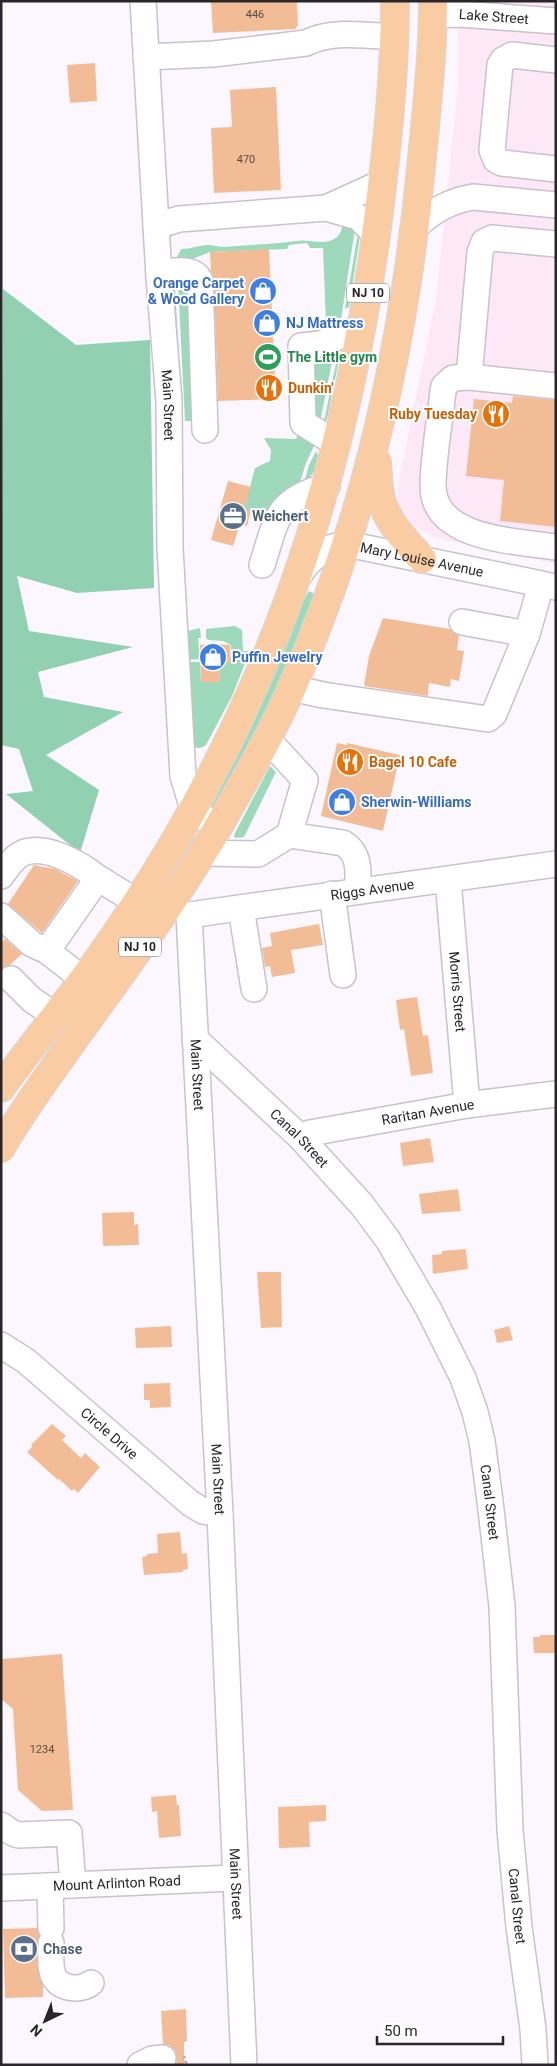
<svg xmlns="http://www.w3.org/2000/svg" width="557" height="2066" viewBox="0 0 557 2066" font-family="Roboto,sans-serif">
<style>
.commercial{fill:#fde8f7}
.green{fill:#9fd9bc}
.forest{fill:#91d1b2}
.building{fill:#f1bc96}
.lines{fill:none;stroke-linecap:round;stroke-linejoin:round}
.minor-casing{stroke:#c8c2cc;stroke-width:28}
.highway-casing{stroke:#d8d8d9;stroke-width:30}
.path{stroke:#b4b0b7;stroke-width:3;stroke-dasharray:2.5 2.5;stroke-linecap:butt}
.minor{stroke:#fff;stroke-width:25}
.highway{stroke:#f9cca3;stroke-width:28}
.labels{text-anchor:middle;stroke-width:4;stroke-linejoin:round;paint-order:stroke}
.number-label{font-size:11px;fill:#5b4c45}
.shield{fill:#fff;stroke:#69676a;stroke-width:1}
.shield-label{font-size:12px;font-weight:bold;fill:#29262a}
.street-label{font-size:14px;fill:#29262a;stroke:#fff}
.shop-label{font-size:14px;font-weight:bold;fill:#366cbe;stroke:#fff;text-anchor:start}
.leisure-label{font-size:14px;font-weight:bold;fill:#27864d;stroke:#fff;text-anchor:start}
.food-label{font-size:14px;font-weight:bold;fill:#c56008;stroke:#fff;text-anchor:start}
.service-label{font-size:14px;font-weight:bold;fill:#4e5e75;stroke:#fff;text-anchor:start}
</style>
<rect width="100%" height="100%" fill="#fcf7ff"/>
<!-- commercial -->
<path class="commercial" d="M 457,1 L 556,1 L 556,563 L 504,554 L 434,537 L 414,526 L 400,507 L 397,490 L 436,299 L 458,86 Z"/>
<!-- green -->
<path class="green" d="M 342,221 L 356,223 L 341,319 L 336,325 L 315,333 L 311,326 L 326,324 L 323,248 L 310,248 L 307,243 L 289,245 L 287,249 L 210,252 L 185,262 L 176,259 L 181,249 C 191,249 199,245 208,245 C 213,245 219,247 224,247 C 248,245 273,244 297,241 C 309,239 320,245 332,240 C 340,236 343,230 342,221 Z
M 359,227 L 361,229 L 349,307 L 345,309 Z
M 178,282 L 191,282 L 193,421 L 185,421 Z
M 173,286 L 175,286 L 182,416 L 180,416 Z
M 335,347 L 320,422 L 314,420 L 312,361 L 319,354 Z
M 339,349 L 341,350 L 327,419 L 324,421 Z
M 298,434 L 312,442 L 314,446 L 306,463 L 299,485 L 266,517 L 244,509 L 255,468 L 270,461 L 271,450 L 264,438 L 296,439 Z
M 316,451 L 318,456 L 314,472 L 304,483 L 309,465 Z
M 309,591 L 317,595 L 274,697 L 211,814 L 205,809 L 298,609 Z
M 235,626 L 242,630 L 243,651 L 248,651 L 248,656 L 232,696 L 206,745 C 201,749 197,749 191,745 L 183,632 L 200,628 L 201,638 L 198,638 L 200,659 L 186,660 L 186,662 L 200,662 L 201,682 L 220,682 L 219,663 L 230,663 L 230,656 L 235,655 L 234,650 L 231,650 L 231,645 L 223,641 L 208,640 L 206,638 L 206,629 Z
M 270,766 L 276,772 L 244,837 L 235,838 L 234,835 Z"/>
<!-- forest -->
<path class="forest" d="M 3,289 L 76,345 L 150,340 L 154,588 L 77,593 L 17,576 L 29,631 L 133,647 L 38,672 L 44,697 L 123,712 L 46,755 L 99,790 L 80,853 L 6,794 L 33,791 L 19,749 L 1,745 Z"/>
<!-- building -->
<path class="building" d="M 211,1 L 297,1 L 298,26 L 296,27 L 296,29 L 213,33 Z
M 95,63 L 97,101 L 70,103 L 67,65 Z
M 276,87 L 281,190 L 214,193 L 211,128 L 232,127 L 230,90 Z
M 269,249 L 276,399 L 218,401 L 214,280 L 211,271 L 210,252 Z
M 513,396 L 556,400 L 556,527 L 500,521 L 504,480 L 466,476 L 474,399 L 512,403 Z
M 228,481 L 251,487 L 244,509 L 251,511 L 247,526 L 240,524 L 233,546 L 211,540 Z
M 383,618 L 450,629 L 459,636 L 457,650 L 464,651 L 459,681 L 451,679 L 450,687 L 429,683 L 428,696 L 364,686 L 369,656 Z
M 214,644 L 230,645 L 231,663 L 219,663 L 220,682 L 201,682 L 200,645 Z
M 337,743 L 347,745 L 347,743 L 400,755 L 383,831 L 321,816 Z
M 34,865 L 55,869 L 78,881 L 42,933 L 8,904 Z
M 319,924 L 323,945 L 291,950 L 295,973 L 272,977 L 270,966 L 265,967 L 262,948 L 272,946 L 270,933 Z
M 5,939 L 22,954 L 10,965 L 1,969 L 1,943 Z
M 417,997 L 423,1036 L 428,1035 L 433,1073 L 411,1076 L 404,1029 L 400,1030 L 396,1000 Z
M 430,1138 L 434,1162 L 403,1166 L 400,1143 Z
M 458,1189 L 461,1211 L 422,1214 L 419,1194 Z
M 134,1212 L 134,1225 L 138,1224 L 139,1245 L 103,1246 L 102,1213 Z
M 466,1249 L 468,1269 L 433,1274 L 432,1255 L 442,1254 L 442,1251 Z
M 257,1272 L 281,1272 L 282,1327 L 261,1328 Z
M 171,1326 L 172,1347 L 136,1348 L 135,1328 Z
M 509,1326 L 513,1340 L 497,1343 L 494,1330 Z
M 170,1383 L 171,1407 L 150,1408 L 150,1400 L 144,1400 L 144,1384 Z
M 52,1424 L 66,1436 L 62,1440 L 81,1458 L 85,1453 L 100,1467 L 78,1493 L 74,1489 L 72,1491 L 59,1479 L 58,1480 L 27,1452 L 32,1447 L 31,1445 Z
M 180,1532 L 182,1554 L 187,1553 L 188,1569 L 183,1570 L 183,1572 L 144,1575 L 142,1557 L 147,1556 L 147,1554 L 158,1553 L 157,1534 Z
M 540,1635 L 556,1635 L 556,1653 L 534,1653 L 533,1637 L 540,1637 Z
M 62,1654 L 73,1810 L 42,1811 L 18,1790 L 13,1709 L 1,1699 L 1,1659 Z
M 176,1795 L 177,1805 L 179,1805 L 181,1836 L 159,1838 L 157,1811 L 152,1812 L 151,1797 Z
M 326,1805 L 326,1821 L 309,1822 L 310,1847 L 279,1848 L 278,1807 Z
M 37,1928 L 39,1936 L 37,1943 L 37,1966 L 43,1986 L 43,1997 L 5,1998 L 3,1929 Z
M 186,2009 L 187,2041 L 184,2042 L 184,2064 L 176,2065 L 177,2057 L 175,2050 L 169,2045 L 163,2044 L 161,2011 Z"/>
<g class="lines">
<!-- minor casing -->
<g class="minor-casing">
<g id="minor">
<path id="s1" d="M 143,1 L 159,277 L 169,401 L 170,548 L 183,776 L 193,809 L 217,828"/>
<path id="s2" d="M 433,15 L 461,14 L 556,21"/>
<path d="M 146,57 L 214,54 L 306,43 C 331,30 365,35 393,37"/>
<path d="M 556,60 L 512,55 L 503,60 L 500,65 L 492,150 L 496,160 L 502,163 L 556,169"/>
<path d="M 156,226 L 179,219 L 326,208"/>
<path d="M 415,227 C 433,211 449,201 473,197 L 556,205"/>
<path d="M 376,235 L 358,217 L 326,208 L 383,182"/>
<path d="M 159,272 C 172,272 193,266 200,280 L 205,430"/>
<path d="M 469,377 L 480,252 L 484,242 L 492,238 L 556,244"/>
<path d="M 556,386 L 469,377 L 453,378 L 444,386 L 443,391 C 440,421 433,458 433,486 C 433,540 518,541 556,547"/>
<path d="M 337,444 L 303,423 L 301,346 L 320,344 L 362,327"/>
<path d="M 262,565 C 277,519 275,500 327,486"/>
<path id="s3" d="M 298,577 C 310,557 324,547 347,544 L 556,587"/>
<path d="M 462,622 L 527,634"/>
<path d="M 292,688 L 323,695 L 488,719 L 494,714 L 527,634 L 541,585"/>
<path d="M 267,739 L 305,780 L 289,835"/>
<path d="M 202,853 L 258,854 L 289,835 L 343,843 C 360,853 359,873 357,890"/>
<path d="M 1,876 C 6,869 12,860 19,855 C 42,841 80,864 98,878"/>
<path id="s4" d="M 448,880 L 467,1105"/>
<path d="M 332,894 L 343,975"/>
<path d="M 241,908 L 254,989"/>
<path id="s5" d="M 189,915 L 220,1514 L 244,2065"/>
<path id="s6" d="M 189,915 L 556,864"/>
<path d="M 1,916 L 32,944 L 47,951"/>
<path d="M 11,979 L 32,1000 L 56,1016"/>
<path d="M 83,979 L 47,951 L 98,878 L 137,902"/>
<path id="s7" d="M 195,1039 L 301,1138 L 362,1205 L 388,1240 L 428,1308 L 463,1378 L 475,1412 L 482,1441 L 490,1501 L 502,1606 L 510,1830 L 519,1927 L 533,2029 L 535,2065"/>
<path id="s8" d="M 301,1138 L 310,1133 L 467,1105 L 556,1094"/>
<path id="s9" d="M 1,1345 L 26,1361 L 190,1503 L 203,1511 L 220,1514"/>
<path d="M 1,1825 L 11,1832 L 18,1835 L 69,1833 L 73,1885"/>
<path d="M 50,1886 L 51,1928"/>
<path id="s10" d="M 1,1888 L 234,1878"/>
<path d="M 51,1943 C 51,1952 50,1963 52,1971 C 55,1989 79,1992 91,1983"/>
<path d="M 140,2065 L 152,2059 L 163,2058"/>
</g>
</g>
<!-- highway casing -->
<g class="highway-casing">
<path id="highway" d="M 377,462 C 378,472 378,483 380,493 C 384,520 405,539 422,559
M 1,1088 C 31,1046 64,1006 94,965 C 123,925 150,883 175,841 C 290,644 349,445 378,220 C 387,148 395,74 395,1
M 1,1148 C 23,1109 50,1074 75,1038 C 123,972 171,906 213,836 C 240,789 268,741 290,692 C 366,522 405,343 422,158 C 427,106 433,53 433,1"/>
</g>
<!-- path -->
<path class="path" d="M 184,2056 L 186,2063 L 184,2065"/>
<!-- minor -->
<use href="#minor" class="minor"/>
<!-- highway -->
<use href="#highway" class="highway"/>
</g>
<!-- icons -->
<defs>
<g id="shop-disc" transform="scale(1.4375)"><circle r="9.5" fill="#3f7fe0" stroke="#fff"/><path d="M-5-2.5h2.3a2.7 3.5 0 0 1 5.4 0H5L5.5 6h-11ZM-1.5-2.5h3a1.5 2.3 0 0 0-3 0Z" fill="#fff"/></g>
<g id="stadium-disc" transform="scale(1.4375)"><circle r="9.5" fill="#2e9e5b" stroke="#fff"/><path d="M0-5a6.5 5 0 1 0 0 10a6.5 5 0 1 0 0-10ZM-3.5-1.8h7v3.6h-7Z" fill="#fff"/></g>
<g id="restaurant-disc" transform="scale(1.4375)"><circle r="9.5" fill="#e8710a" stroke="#fff"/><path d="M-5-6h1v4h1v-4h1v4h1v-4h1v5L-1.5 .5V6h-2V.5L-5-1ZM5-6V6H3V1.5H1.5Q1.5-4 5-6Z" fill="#fff"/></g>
<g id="office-disc" transform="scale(1.4375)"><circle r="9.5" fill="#5c6f8a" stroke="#fff"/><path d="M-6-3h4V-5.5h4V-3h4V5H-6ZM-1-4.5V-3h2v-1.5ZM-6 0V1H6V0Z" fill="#fff"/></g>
<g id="bank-disc" transform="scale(1.4375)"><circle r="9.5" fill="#5c6f8a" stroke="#fff"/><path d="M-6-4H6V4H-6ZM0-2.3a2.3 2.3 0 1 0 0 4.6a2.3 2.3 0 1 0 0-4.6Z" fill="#fff"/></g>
</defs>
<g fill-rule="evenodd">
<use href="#shop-disc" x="263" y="291"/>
<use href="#shop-disc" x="267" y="323"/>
<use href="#stadium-disc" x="268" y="357"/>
<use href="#restaurant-disc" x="269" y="388"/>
<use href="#restaurant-disc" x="496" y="414"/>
<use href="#office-disc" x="233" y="516"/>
<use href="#shop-disc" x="213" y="657"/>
<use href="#restaurant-disc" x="350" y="762"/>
<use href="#shop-disc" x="342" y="802"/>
<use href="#bank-disc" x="24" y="1949"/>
</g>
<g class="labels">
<!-- number labels -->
<g class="number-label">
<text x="255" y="18">446</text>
<text x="246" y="163">470</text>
<text x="42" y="1753">1234</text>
</g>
<!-- shield labels -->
<g class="shield">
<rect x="347" y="283.5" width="42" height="19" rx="4"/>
<rect x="119" y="937.5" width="42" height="19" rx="4"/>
</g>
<g class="shield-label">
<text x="368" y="297">NJ 10</text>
<text x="140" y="951">NJ 10</text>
</g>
<!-- street labels -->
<g class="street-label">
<text dy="5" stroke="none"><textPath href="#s2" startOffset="61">Lake Street</textPath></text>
<text dy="5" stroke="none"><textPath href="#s1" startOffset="405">Main Street</textPath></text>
<text dy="5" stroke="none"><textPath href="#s3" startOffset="138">Mary Louise Avenue</textPath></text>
<text dy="5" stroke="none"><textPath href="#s6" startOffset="185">Riggs Avenue</textPath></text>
<text dy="5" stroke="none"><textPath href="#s4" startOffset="112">Morris Street</textPath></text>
<text dy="5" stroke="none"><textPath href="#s5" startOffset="160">Main Street</textPath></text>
<text dy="5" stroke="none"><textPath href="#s8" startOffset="130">Raritan Avenue</textPath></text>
<text dy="5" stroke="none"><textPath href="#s7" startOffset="144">Canal Street</textPath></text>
<text dy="5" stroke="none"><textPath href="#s9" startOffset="140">Circle Drive</textPath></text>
<text dy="5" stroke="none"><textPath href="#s5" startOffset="565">Main Street</textPath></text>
<text dy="5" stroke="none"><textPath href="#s7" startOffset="564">Canal Street</textPath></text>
<text dy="5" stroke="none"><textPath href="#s10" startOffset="116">Mount Arlinton Road</textPath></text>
<text dy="5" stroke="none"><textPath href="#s5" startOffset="970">Main Street</textPath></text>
<text dy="5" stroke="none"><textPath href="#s7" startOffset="969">Canal Street</textPath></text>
</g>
<!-- shop labels -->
<g class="shop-label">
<text x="244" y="288" text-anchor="end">Orange Carpet<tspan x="244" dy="16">&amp; Wood Gallery</tspan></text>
<text x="286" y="328">NJ Mattress</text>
<text x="232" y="662">Puffin Jewelry</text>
<text x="361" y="807">Sherwin-Williams</text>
</g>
<!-- leisure labels -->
<g class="leisure-label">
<text x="287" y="362">The Little gym</text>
</g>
<!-- food labels -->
<g class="food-label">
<text x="288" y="393">Dunkin'</text>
<text x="477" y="419" text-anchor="end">Ruby Tuesday</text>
<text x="369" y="767">Bagel 10 Cafe</text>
</g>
<!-- service labels -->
<g class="service-label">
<text x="252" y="521">Weichert</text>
<text x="43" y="1954">Chase</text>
</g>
</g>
<!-- border -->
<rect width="557" height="2066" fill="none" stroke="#29262a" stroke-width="5"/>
<!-- north arrow -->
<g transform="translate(45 2021) rotate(223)" stroke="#ffffff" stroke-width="4" paint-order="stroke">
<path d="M0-4L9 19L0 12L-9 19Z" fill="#29262a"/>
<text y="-8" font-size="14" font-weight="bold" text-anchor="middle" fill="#29262a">N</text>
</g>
<!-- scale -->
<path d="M377 2036v8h126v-8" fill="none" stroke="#29262a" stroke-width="2.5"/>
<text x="384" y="2036" font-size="15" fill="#29262a" stroke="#ffffff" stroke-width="4" paint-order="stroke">50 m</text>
</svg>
